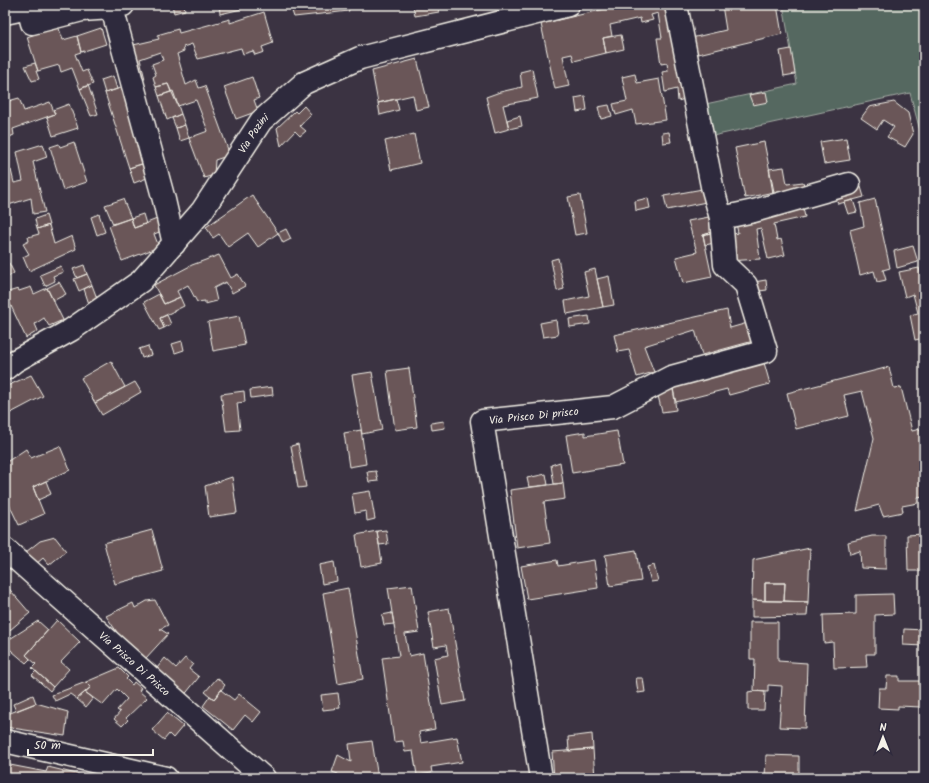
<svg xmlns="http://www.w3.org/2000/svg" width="929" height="783" viewBox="0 0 929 783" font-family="Kalam,sans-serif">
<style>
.green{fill:#556861;stroke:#a4aca4}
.building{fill:#6a5758;stroke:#f4f1e8}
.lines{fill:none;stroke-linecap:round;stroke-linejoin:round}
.minor-casing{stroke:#f4f1e8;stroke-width:25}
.minor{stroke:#2f2a3d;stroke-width:22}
.labels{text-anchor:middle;stroke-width:3;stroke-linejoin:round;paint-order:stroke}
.street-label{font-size:11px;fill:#f4f1e8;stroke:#2f2a3d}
</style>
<rect width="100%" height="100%" fill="#3b3342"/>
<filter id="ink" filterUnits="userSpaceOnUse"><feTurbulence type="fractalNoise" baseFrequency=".025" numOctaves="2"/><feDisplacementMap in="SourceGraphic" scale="8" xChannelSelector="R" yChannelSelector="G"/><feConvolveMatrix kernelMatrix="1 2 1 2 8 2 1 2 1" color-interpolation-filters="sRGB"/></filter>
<g filter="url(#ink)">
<!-- green -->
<path class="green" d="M 783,5 L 924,5 L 924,146 L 910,93 L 708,137 L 701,105 L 797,84 Z"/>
<!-- building -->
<path class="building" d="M 34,5 L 60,5 L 37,13 Z
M 172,5 L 184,5 L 185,10 L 174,13 Z
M 219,5 L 259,5 L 220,14 Z
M 290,5 L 348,5 L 349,11 L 294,17 Z
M 413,5 L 438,5 L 439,12 L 415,16 Z
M 622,5 L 666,5 L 688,98 L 678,101 L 677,89 L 665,92 L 662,72 L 668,71 L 667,63 L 661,64 L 657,38 L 662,38 L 658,13 L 651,15 L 653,20 L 641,23 L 640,18 L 610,25 L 612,36 L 603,38 L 606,53 L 574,61 L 572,54 L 563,56 L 569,86 L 555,89 L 541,24 Z
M 722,5 L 777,5 L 782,34 L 690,56 L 687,39 L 726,30 Z
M 264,12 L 273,43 L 262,47 L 264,52 L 255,55 L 253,51 L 243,54 L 241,48 L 198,59 L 192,44 L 183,47 L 184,51 L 177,54 L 186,85 L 196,80 L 199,88 L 205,86 L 230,155 L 215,160 L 214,175 L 204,178 L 189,138 L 208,131 L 196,100 L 178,106 L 168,84 L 156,87 L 153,77 L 156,75 L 152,64 L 163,60 L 160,52 L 140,59 L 145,79 L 136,80 L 129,46 L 159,39 L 157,35 L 178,29 L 179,33 L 230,19 L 230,23 Z
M 58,26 L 63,40 L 77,36 L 81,52 L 75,54 L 82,72 L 87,70 L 93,84 L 80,89 L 72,68 L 61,72 L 59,65 L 38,71 L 27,37 Z
M 101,28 L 106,44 L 81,52 L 77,36 Z
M 621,35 L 624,49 L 606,53 L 603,38 Z
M 791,49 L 795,74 L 784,76 L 780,51 Z
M 417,59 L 429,107 L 416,110 L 413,95 L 378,103 L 372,71 Z
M 35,63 L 38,71 L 36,71 L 39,79 L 32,81 L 25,66 Z
M 532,69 L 538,98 L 503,105 L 509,129 L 495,133 L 486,97 L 500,92 L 522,87 L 520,72 Z
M 635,74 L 637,83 L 659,79 L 666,120 L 636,124 L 633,110 L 616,115 L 613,104 L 627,101 L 622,77 Z
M 113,76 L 117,89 L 105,93 L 101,80 Z
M 252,77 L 259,98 L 254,100 L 258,111 L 236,119 L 224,87 Z
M 168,84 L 171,92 L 159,96 L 156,87 Z
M 88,85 L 98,114 L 91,116 L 80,89 Z
M 124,87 L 132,113 L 129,114 L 141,154 L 148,162 L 129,168 L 105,93 Z
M 173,91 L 181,114 L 167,120 L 159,96 Z
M 766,92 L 768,102 L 753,105 L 749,95 Z
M 585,96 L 587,110 L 577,112 L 575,98 Z
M 19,98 L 24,111 L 50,102 L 55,114 L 13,129 L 14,135 L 5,139 L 5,106 L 7,106 L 5,102 Z
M 396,99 L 399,110 L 380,115 L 378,103 Z
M 894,102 L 908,113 L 913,134 L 905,147 L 887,137 L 894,127 L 883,120 L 877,129 L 861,118 L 869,107 Z
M 69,104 L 78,128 L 53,136 L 47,117 L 55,114 L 53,110 Z
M 609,105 L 612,116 L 601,119 L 598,107 Z
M 304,106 L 311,114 L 300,126 L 306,131 L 300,136 L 295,131 L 281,146 L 277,128 L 295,111 L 297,113 Z
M 181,114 L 185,125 L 176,128 L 172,118 Z
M 520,116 L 522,126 L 509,129 L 507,120 Z
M 185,125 L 189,138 L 180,141 L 176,128 Z
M 669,132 L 671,142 L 663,143 L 662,133 Z
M 414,134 L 420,163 L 391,170 L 385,141 Z
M 846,138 L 850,160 L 824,164 L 820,142 Z
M 74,142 L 87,182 L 63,190 L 50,147 L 59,144 L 60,147 Z
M 764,142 L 774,192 L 745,198 L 735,148 Z
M 43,144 L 47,157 L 33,162 L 45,212 L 33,214 L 31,198 L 5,206 L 5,172 L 11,170 L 14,183 L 23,181 L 17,152 Z
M 145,163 L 147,178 L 134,183 L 129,168 Z
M 784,167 L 787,184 L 803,182 L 806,191 L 774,199 L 769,169 Z
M 861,187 L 864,197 L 838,204 L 835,194 Z
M 708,188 L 711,201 L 667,210 L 664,196 Z
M 252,195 L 278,233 L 258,247 L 248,233 L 228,247 L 219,234 L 213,238 L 206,227 Z
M 580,195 L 587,233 L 575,235 L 568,197 Z
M 648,198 L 650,208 L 636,211 L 635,201 Z
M 123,199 L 131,218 L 113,224 L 105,205 Z
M 875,199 L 890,268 L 883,270 L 886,280 L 877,282 L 874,271 L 860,275 L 850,230 L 864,226 L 860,203 Z
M 853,200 L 857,212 L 848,214 L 844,202 Z
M 802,203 L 805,217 L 774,224 L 777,240 L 781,239 L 785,255 L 768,259 L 761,228 L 756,229 L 760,259 L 727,261 L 729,235 L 738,233 L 735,218 Z
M 99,214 L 105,232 L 97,235 L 91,217 Z
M 143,214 L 146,224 L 134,228 L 131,218 Z
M 46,215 L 49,225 L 37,229 L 35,219 Z
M 714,216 L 717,231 L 703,235 L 712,277 L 683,283 L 676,257 L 697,252 L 688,221 Z
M 131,218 L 134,228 L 157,219 L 162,231 L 154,234 L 159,247 L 122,261 L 109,226 Z
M 49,225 L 54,244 L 72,236 L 76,249 L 29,271 L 23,257 L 29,254 L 23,244 L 29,241 L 28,237 L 39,234 L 37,229 Z
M 286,229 L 291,239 L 283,243 L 278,233 Z
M 717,231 L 719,242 L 705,245 L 703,235 Z
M 913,246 L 918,262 L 897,268 L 894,251 Z
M 219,255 L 231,278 L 238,274 L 245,286 L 232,293 L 226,282 L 214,288 L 217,301 L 205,304 L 205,301 L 197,302 L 188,285 L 177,291 L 180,297 L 164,304 L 154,285 L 192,265 Z
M 558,258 L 564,289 L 557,291 L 551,260 Z
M 9,263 L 14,273 L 5,279 L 5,264 Z
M 84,265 L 87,274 L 77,278 L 73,269 Z
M 61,266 L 63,272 L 53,276 L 55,281 L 45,286 L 40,275 Z
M 919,268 L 924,289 L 924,338 L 915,340 L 910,315 L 918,313 L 913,294 L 905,297 L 899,272 Z
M 595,269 L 603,307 L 567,314 L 565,301 L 589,296 L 584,272 Z
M 87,274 L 92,285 L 79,291 L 74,279 Z
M 609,276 L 614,305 L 603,307 L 597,279 Z
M 766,280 L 767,290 L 751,292 L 748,283 Z
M 59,282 L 66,294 L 53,301 L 47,288 Z
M 92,285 L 98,301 L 90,307 L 84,289 Z
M 31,287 L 34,294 L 47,288 L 63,320 L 49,326 L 44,318 L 35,324 L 38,331 L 26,338 L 5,293 L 18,289 L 19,291 Z
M 159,294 L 164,304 L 180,297 L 184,306 L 160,318 L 164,328 L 159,330 L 144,302 Z
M 727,310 L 730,328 L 751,322 L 757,340 L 702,355 L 695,330 L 644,346 L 654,372 L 637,377 L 629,350 L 618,352 L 614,335 Z
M 167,315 L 171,324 L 164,328 L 160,318 Z
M 239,316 L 245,345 L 213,351 L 208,322 Z
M 589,316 L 590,324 L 570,327 L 569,319 Z
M 556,320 L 558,335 L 543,337 L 540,323 Z
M 182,341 L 184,350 L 175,353 L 172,344 Z
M 148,346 L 151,355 L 142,358 L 139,349 Z
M 763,359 L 770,384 L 729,395 L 727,389 L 676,402 L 672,386 L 708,378 L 708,372 Z
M 111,361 L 125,387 L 95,403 L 81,378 Z
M 889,367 L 894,388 L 901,387 L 912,431 L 920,429 L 924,447 L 924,497 L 917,498 L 918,503 L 902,506 L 903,512 L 883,516 L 879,505 L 857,511 L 874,438 L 862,391 L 844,395 L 849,416 L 796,429 L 787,393 Z
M 409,368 L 417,427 L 395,430 L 387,371 Z
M 372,372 L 382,430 L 362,434 L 352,375 Z
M 31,375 L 43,396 L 5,416 L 5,387 Z
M 135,382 L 141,392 L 102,415 L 95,403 Z
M 272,387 L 273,395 L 251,398 L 250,390 Z
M 673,387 L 676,410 L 662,412 L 657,392 Z
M 244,391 L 245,402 L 237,403 L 240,430 L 226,431 L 221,394 Z
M 444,421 L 445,428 L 432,430 L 431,423 Z
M 361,430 L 366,464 L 349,467 L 344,433 Z
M 617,431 L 623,465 L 572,473 L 566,435 L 585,432 L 585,436 Z
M 298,444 L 306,487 L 298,488 L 291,446 Z
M 60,446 L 70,470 L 33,487 L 44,514 L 19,525 L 5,496 L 5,463 L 26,449 L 31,458 Z
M 560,462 L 563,483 L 554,484 L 551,465 Z
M 376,471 L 378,481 L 369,482 L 367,472 Z
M 546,474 L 548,485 L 529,487 L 527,478 Z
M 232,477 L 237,513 L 209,517 L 205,486 Z
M 46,481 L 51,494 L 38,500 L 33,487 Z
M 563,483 L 565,499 L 544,502 L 550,543 L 517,548 L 510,490 Z
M 370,491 L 375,519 L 367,521 L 366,511 L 355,513 L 352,494 Z
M 152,530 L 163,571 L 115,584 L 104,543 Z
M 386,530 L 388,544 L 379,545 L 377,531 Z
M 377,531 L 382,563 L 361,567 L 356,535 Z
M 924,534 L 924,571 L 908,571 L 907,535 Z
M 872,536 L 886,536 L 886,569 L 861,568 L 860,551 L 850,554 L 848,542 Z
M 55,537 L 66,551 L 49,565 L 43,558 L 35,565 L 26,552 L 40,541 Z
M 810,548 L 808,602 L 784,601 L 785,583 L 765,583 L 765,601 L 752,600 L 753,560 Z
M 636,550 L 641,581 L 610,586 L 605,555 Z
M 557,560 L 558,566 L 594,560 L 598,588 L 527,599 L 521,566 Z
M 334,562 L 337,581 L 322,584 L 319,565 Z
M 654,565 L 658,581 L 651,582 L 647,567 Z
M 765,583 L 785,583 L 784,601 L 765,601 Z
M 5,584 L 30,613 L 10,630 L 5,625 Z
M 412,585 L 419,632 L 405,634 L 409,656 L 423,653 L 435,729 L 419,732 L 421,743 L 457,737 L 462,762 L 431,767 L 432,773 L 417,775 L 413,751 L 405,752 L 403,741 L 394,742 L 382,658 L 399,656 L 388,588 Z
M 348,588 L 363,679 L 338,684 L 323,593 Z
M 893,594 L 894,614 L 875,615 L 875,654 L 866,654 L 867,667 L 834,668 L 833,642 L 824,643 L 823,615 L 856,614 L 856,595 Z
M 155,600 L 168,625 L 160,629 L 168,634 L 145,659 L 123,641 L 106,616 L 133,603 L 135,608 L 147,601 Z
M 752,600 L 808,602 L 807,616 L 752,617 Z
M 449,608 L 465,701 L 442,705 L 434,658 L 448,655 L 446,645 L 434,647 L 428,612 Z
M 392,613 L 394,624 L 384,625 L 382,615 Z
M 57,620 L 80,642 L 61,662 L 69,669 L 53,687 L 32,668 L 36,664 L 26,655 Z
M 38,621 L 48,630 L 26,655 L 30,659 L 26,663 L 5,645 L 5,642 Z
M 750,622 L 778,622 L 778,661 L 807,663 L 805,728 L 779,727 L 782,686 L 768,685 L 768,692 L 754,691 L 755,659 L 750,659 Z
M 904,629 L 924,630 L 924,646 L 903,645 Z
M 165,658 L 176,668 L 185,658 L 193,664 L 189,669 L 199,677 L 183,697 L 153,673 Z
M 119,668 L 128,677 L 126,679 L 132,685 L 134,682 L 141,688 L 139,691 L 147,698 L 126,718 L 128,720 L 122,726 L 114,719 L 120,712 L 117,710 L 127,699 L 117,689 L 103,705 L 85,692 L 91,687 L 86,682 Z
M 36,671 L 53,687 L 50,691 L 32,675 Z
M 887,676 L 899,676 L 899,681 L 922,681 L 922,677 L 924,677 L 924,722 L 921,722 L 921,707 L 898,706 L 898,709 L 878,708 L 879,688 L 886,688 Z
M 217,678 L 225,685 L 214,699 L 205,692 Z
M 636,678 L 643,678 L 645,692 L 638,693 Z
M 86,682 L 91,687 L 77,699 L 70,694 L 55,701 L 52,695 Z
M 221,690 L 234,700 L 239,694 L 261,712 L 253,722 L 245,715 L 233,730 L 203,706 L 210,696 L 214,699 Z
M 754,691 L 765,692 L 764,710 L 748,710 L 748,692 Z
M 85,692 L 93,698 L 86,707 L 77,699 Z
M 338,693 L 340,708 L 323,710 L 321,695 Z
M 33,695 L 36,703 L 16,711 L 13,704 Z
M 36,703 L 68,712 L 65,736 L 5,727 L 5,715 Z
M 167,713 L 183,726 L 173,738 L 169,734 L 164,740 L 152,730 Z
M 592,734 L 593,749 L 569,751 L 568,737 Z
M 372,741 L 378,778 L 336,778 L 338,774 L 332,772 L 338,755 L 351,762 L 349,744 Z
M 593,749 L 595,778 L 554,778 L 552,752 Z
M 766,755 L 799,756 L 799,778 L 765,778 Z
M 5,764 L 46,772 L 48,767 L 89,777 L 88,778 L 5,778 Z"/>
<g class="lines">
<!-- minor casing -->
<g class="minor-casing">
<g id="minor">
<path d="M 123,5 L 112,8 L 164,200 L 174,244"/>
<path d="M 676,5 L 712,186 L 721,218 L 754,211 L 849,184"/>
<path d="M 5,13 L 28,8 L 32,23 L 82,10 L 112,8"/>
<path id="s1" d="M 5,369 L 15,361 L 71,330 L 141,281 L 202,211 L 261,121 L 304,83 L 360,58 L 568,5"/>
<path id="s2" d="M 5,549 L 264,778"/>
<path d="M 5,741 L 166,778"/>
<path id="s3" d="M 541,778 L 482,421 L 613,407 L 671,377 L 766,351 L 746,285 L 725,265 L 721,218"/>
</g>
</g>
<!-- minor -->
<use href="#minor" class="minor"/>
</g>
</g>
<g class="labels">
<!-- street labels -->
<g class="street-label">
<text dy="4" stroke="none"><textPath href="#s1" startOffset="348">Via Pozini</textPath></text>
<text dy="4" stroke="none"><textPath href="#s3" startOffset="414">Via Prisco Di prisco</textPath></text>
<text dy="4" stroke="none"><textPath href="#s2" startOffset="173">Via Prisco Di Prisco</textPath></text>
</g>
</g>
<!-- margin -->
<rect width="929" height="783" fill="none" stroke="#2f2a3d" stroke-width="20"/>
<rect x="10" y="10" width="909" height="763" fill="none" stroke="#f4f1e8" stroke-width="1.5" filter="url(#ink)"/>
<!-- north arrow -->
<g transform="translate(883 737)" stroke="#2f2a3d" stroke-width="3" paint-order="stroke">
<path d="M0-3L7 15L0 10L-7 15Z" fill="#f4f1e8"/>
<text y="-6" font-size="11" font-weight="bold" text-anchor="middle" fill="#f4f1e8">N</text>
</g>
<!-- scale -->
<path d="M28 749v6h125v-6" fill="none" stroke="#f4f1e8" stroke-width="2"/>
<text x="34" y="749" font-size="12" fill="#f4f1e8" stroke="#2f2a3d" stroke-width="3" paint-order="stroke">50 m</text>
</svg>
